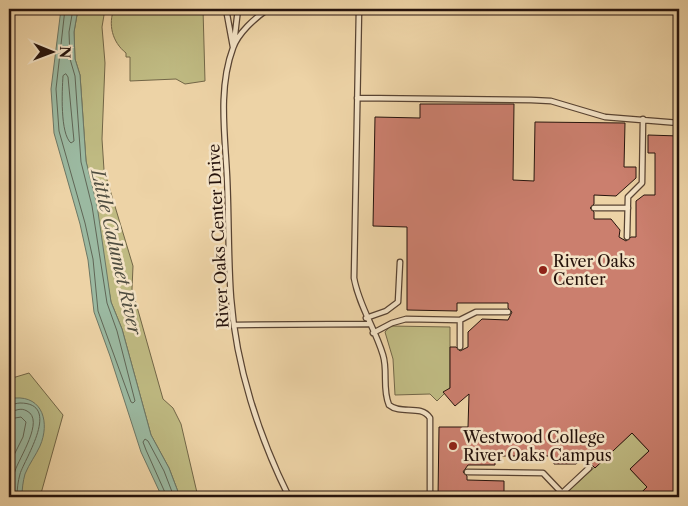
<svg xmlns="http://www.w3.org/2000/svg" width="688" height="506" viewBox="0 0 688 506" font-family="'Libre Caslon Text',serif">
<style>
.green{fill:#bfba82;stroke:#726647}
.water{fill:#9bb9a1;stroke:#6c7765}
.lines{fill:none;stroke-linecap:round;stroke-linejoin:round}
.shore{stroke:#606656;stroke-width:1}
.building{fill:#cb7f6e;stroke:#26130c}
.lane-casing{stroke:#584332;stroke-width:7}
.lane{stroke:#f3e2c5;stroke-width:4.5}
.poi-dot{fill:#8f2418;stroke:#f3e2c5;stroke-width:2}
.labels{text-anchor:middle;stroke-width:5;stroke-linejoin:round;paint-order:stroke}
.street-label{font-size:16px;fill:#26130c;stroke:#f3e2c5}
.poi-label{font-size:16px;fill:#26130c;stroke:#f3e2c5;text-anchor:start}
.water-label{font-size:18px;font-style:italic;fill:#4f4d40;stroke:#f3e2c5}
</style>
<rect width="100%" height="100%" fill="#edd3a6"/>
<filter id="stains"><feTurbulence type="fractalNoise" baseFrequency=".004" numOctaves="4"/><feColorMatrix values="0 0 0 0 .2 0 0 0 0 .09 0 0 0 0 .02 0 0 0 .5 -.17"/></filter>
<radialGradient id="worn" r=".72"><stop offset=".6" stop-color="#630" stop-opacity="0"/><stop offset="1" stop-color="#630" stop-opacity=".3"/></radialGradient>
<!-- green -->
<path class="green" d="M 78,9 L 105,9 L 102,27 L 105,63 L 102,139 L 104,170 L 133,266 L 132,289 L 163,399 L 173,408 L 181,424 L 198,497 L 180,497 L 169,468 L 151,435 L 122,329 L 111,302 L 86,161 L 80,75 L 75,59 L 74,32 Z
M 114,9 L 203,9 L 205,81 L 185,84 L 176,79 L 130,81 L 130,57 L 126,57 L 126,53 C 112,42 108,24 114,9 Z
M 390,326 L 450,327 L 450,388 L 437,401 L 430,394 L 395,395 L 393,359 L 385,332 Z
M 29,373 L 63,415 L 40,497 L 9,497 L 9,379 Z
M 632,433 L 649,451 L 630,469 L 647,487 L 636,497 L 562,497 Z"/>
<!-- water -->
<path class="water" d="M 61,9 L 78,9 L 74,32 L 75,59 L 80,75 L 86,161 L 97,205 L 111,302 L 122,329 L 151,435 L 169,468 L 180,497 L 162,497 L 141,452 L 110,356 L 94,312 L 88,260 L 80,224 L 54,133 L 51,89 Z
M 15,398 C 43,396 50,423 40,446 C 36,455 29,464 25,474 C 23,481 22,489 22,497 L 9,497 L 9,403 Z"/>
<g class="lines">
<!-- shore -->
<path class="shore" d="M 65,9 L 56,89 L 59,131 L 85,223 L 93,259 L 98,311 L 131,402 L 133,403 L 135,401 L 117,331 L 107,303 L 92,206 L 81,162 L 75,76 L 70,59 L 69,32 L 73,9
M 66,74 L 68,77 L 74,141 L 71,143 C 60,134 62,91 63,76 Z
M 9,405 C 13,405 16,403 20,403 C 62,403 25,458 20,474 C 18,481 17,489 17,497
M 9,412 C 16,411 20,407 27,411 C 45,420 19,458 15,471 C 12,479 11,488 11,497
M 9,419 L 21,417 L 26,422 L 23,437 L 9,465
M 167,497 L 146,450 L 143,442 L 145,439 L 148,441 L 164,471 L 174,497"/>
</g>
<!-- building -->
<path class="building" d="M 420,104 L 514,104 L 513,180 L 534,181 L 535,122 L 625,123 L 624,167 L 636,167 L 636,178 L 616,196 L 594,195 L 594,204 L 590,208 L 594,212 L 594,219 L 611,219 L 620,230 L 619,237 L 626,241 L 631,237 L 636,237 L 636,201 L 644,195 L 655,195 L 655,153 L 648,153 L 648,135 L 679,136 L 679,497 L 645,497 L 642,492 L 647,487 L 630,469 L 649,451 L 632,433 L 595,468 L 584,457 L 576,464 L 554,464 L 554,456 L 495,456 L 495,465 L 468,465 L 463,472 L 467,476 L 467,480 L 504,481 L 504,497 L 438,497 L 439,427 L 468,427 L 469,394 L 455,406 L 443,392 L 450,388 L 450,347 L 456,347 L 460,351 L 468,347 L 468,332 L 482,319 L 508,320 L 512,312 L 508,308 L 508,303 L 457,303 L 457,311 L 407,310 L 407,227 L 373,226 L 375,117 L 420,118 Z"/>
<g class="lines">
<!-- lane casing -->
<g class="lane-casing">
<path id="lane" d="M 226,9 L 233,47
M 268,9 C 255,18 238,33 233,48 C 218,88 225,135 227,176 C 229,217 228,258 231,298 C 236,366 259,437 289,497
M 359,9 L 354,278 C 359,306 375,328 383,355 C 388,371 382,389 389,405 C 401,415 421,404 430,418 L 430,497
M 234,43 L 238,9
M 357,98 L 531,100 L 551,101 L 605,117 L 679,123
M 594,208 L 628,208
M 627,237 L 628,197 L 642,183 L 643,119
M 366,318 L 386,311 L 398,302 L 400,262
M 235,325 L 369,324
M 373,333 L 392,323 L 406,319 L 460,320 L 476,312 L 508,312
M 460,347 L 460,320
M 467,472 L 543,473 L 562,493
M 558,497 L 589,468"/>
</g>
<!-- lane -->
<use href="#lane" class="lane"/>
</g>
<!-- markers -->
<g class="poi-dot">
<circle cx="543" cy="270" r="5"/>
<circle cx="453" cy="446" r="5"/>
</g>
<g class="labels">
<!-- street labels -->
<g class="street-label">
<text transform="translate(218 236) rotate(-93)" y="6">River Oaks Center Drive</text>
</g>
<!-- poi labels -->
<g class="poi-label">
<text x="553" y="267">River Oaks<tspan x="553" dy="18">Center</tspan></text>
<text x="463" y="443">Westwood College<tspan x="463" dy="18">River Oaks Campus</tspan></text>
</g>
<!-- water labels -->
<g class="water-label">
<text transform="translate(116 252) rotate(77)" y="6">Little Calumet River</text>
</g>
</g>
<!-- margin -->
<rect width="688" height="506" fill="none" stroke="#edd3a6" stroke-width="30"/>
<rect x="10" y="10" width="668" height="486" fill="none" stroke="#26130c" stroke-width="2.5"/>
<rect x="15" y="15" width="658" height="476" fill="none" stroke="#26130c"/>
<!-- north arrow -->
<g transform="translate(52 52) rotate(91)" stroke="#f3e2c5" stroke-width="4" paint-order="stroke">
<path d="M0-4L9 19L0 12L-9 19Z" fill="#26130c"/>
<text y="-8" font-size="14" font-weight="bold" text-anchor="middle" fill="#26130c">N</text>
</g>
<rect width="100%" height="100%" filter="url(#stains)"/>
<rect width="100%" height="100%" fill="url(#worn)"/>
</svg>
